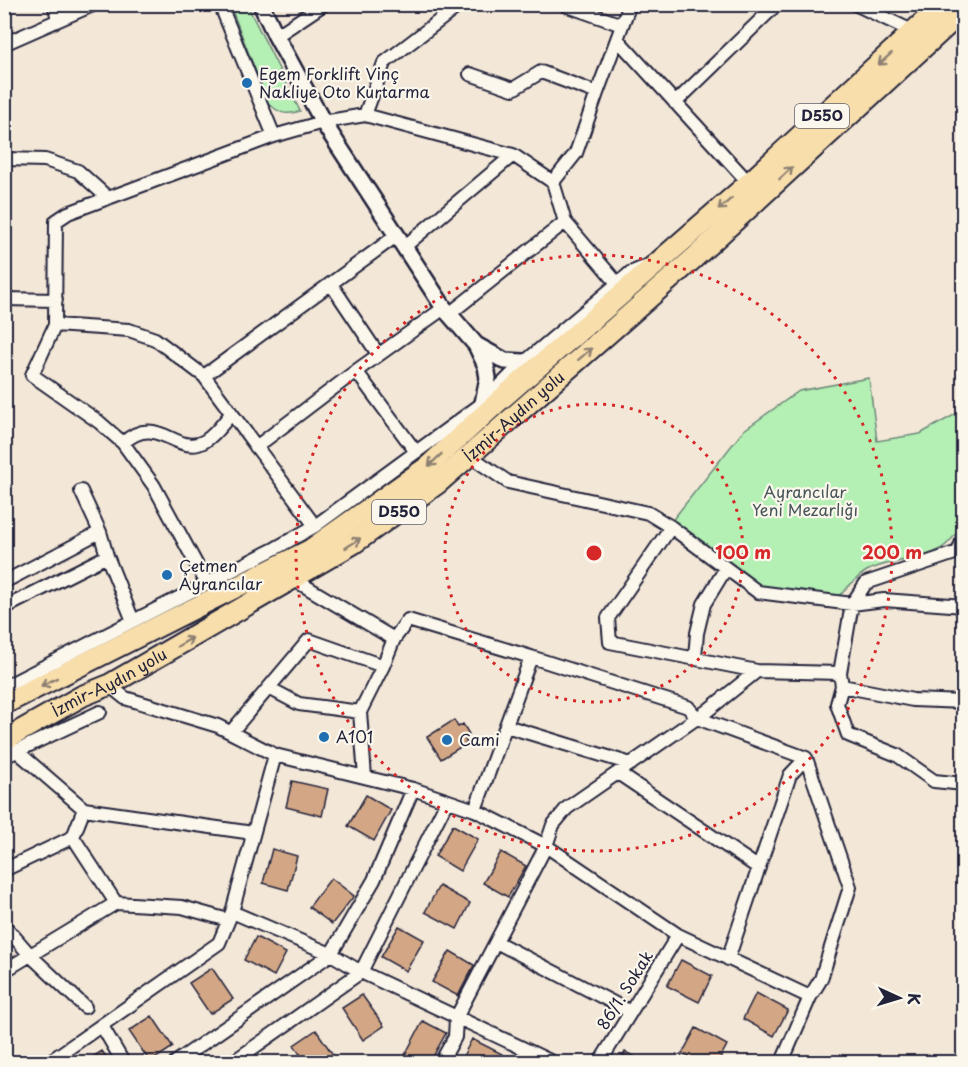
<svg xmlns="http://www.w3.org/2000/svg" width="968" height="1067" viewBox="0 0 968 1067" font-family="'Playpen Sans',sans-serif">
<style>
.green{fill:#b4efb4;stroke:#6b8878;stroke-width:1.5}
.building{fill:#d3a785;stroke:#22223b;stroke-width:1.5}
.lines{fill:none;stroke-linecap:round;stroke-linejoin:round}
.minor-casing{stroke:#22223b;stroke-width:16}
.tertiary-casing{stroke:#22223b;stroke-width:20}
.trunk-casing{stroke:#22223b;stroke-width:24}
.minor{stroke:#fbf7ec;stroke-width:12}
.tertiary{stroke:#fbf7ec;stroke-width:15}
.trunk{stroke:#f8deab;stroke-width:20}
.oneway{stroke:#8d8073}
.ring{fill:none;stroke:#d62828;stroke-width:3;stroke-dasharray:3 6}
.poi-dot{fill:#1f6fb2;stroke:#fbf7ec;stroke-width:2}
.labels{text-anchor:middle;stroke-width:4.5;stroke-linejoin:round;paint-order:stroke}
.shield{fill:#fbf7ec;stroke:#636270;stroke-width:1.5}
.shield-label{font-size:15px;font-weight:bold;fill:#22223b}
.poi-label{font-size:16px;fill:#22223b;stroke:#fbf7ec;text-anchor:start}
.street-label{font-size:16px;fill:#22223b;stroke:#fbf7ec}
.park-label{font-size:16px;fill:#465559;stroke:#fbf7ec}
.centre{fill:#d62828;stroke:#fbf7ec;stroke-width:3}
.ring-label{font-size:18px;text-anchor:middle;font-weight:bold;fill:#d62828;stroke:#fbf7ec;stroke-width:4.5;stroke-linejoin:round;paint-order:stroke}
</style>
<rect width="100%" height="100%" fill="#f3e7d7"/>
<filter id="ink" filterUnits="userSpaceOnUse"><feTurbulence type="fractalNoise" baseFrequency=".0167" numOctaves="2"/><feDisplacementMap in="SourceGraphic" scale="12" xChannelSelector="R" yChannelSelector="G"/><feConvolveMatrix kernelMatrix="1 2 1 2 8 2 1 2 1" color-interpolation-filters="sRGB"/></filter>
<g filter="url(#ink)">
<!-- green -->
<path class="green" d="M 230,5 L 247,5 L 300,111 C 285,116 279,113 268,103 Z
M 869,378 L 877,441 L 920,434 L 963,410 L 963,520 C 943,567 909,553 871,569 C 859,573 848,588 839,596 C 819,595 798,597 779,593 C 743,586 699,544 671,522 L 744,430 L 799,391 Z"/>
<!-- building -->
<path class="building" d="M 454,720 L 458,727 L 463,724 L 469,734 L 464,738 L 467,743 L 441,759 L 427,737 Z
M 292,781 L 328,789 L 322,816 L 286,807 Z
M 366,795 L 391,810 L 374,841 L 348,826 Z
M 453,825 L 478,839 L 460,871 L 435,856 Z
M 272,849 L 297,856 L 288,890 L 263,883 Z
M 501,852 L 526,866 L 508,897 L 483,883 Z
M 331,878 L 354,896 L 332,924 L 309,907 Z
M 439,886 L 470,903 L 457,929 L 425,912 Z
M 399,926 L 424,940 L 406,971 L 381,957 Z
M 256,937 L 286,953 L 274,976 L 244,960 Z
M 450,951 L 474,965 L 458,996 L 432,982 Z
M 681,960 L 712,976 L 699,1002 L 667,986 Z
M 212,968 L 233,999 L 210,1014 L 189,983 Z
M 756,993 L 788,1010 L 774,1036 L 743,1019 Z
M 362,995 L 384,1026 L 363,1040 L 342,1008 Z
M 152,1016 L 173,1047 L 150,1062 L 129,1031 Z
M 423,1021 L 446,1033 L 430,1062 L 419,1062 L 405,1055 Z
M 696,1028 L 727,1045 L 718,1062 L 699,1062 L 682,1054 Z
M 316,1030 L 338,1062 L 305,1062 L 294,1045 Z
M 472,1039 L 502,1054 L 497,1062 L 466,1062 L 461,1060 Z
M 102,1051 L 110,1062 L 85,1062 Z
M 625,1052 L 646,1062 L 620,1062 Z"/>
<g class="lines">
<!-- minor casing -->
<g class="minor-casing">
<path id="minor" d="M 54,4 L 58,19
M 220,4 L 274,136
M 855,4 L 914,32
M 565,5 L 622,25
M 276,36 L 324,4
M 618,40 L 749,183
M 4,44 L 95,4
M 470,74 L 513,89 L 541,72 L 597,93
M 675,103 L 777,4
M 365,115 L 384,63 L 461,4
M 4,159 L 45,160 L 78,171 L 108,198
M 553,182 L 565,222 L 617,283
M 404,247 L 513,155
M 331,284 L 378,354
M 4,299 L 56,300
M 448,315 L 565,222
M 55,325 L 56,221 L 68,213 L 274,136 L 323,122 L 365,115 L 513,155 L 553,182 L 576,153 L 597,93 L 630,4
M 356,371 L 416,452
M 204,376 L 396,236
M 123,443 C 158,411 177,458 205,441 C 216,434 223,423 231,414
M 256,447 L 356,371 L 444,308
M 470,456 L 508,482 L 648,513 L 671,527 L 758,592 L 852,604 L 884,600 L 964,606
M 81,491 L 100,532
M 671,527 L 608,618 L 610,642 L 757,671 L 840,673
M 964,536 L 958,552 L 866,583 L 852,604 L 840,673 L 842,686 L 913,700 L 964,702
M 4,582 L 100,532 L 107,556 L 133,621
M 207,584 L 154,486 L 123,443 L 99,422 L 32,375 L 55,325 L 129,330 L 155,339 L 204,376 L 315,526
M 4,608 L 107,556
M 394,639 L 408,620 L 531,657 L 475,810
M 531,657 L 688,707 L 697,718 L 806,758 L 850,887 L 821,979 L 810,997 L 782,1062
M 695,658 L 697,633 L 704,604 L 726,568
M 109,685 L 125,698 L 218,726 L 275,755 L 413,789 L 475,810 L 546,846 L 678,935 L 810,997
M 842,686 L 837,704 L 848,735 L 897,755 L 934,781 L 964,784
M 4,687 L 276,548 L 315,526 L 483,403 L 521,365 L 630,273 L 647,266
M 269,688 L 299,704 L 360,712
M 506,726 L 631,764
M 232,731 L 309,640 L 383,666 L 394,639 L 293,579
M 4,740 L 84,809 L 253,833
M 4,757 L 100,712
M 618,773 L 759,868
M 365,777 L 360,712 L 383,666
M 84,809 L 73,837 L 116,903 L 182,907 L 228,920
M 4,870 L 73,837
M 232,912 L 331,954 L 361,972 L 552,1062
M 4,925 L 30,955 L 85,1007
M 496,942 L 631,1012
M 728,959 L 790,775 L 806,758
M 4,971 L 116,903
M 102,1026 L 123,1062
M 49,1062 L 219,943 L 232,912 L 275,755
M 176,1062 L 331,954 L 374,880 L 413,789
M 233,1062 L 361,972 L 447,801
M 441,1062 L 455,1037 L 456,1018 L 546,846 L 553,825 L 567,808 L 707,711 L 757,671
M 600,1062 L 678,935"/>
</g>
<!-- tertiary casing -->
<g class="tertiary-casing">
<path id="tertiary" d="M 261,4 L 276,36 L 323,122 L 444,308 L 476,345 L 486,366 L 488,378 L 483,403
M 476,345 L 505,361 L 524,362"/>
</g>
<!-- trunk casing -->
<g class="trunk-casing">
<g id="trunk">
<path d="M 4,704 L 310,550 L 426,468 L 499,401 L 749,183 L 943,4"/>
<path id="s1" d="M 4,740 L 82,696 L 109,685 L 354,543 L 438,483 L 693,259 L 964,10"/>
</g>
</g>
<!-- minor -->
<use href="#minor" class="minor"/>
<!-- tertiary -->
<use href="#tertiary" class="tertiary"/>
<!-- trunk -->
<use href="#trunk" class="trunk"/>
</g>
<!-- one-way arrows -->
<defs><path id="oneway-shaft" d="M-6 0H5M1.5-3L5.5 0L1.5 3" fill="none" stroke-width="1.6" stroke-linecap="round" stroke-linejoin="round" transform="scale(1.5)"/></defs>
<g class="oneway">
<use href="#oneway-shaft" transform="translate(885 59) rotate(138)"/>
<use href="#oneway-shaft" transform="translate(786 173) rotate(-43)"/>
<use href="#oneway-shaft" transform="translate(725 204) rotate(139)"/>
<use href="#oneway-shaft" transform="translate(585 354) rotate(-41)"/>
<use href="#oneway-shaft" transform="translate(435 460) rotate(137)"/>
<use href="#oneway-shaft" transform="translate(353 543) rotate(-33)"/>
<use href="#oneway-shaft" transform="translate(185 642) rotate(-30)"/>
<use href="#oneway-shaft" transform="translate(49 682) rotate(153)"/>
</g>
</g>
<!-- distance rings -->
<g class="ring">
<circle cx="594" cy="553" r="149"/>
<circle cx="594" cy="553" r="298"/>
</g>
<!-- markers -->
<g class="poi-dot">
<circle cx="247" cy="83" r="6"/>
<circle cx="167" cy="575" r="6"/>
<circle cx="324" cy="737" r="6"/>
<circle cx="447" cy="740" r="6"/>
</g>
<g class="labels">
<!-- shield labels -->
<g class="shield">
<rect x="795" y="104" width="54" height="24" rx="4.5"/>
<rect x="372" y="500" width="54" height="24" rx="4.5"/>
</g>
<g class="shield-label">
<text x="822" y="121">D550</text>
<text x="399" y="517">D550</text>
</g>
<!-- poi labels -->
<g class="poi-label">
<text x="259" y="80">Egem Forklift Vinç<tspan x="259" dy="18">Nakliye Oto Kurtarma</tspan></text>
<text x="179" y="572">Çetmen<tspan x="179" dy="18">Ayrancılar</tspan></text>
<text x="336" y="743">A101</text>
<text x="459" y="746">Cami</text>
</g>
<!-- street labels -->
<g class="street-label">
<text dy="6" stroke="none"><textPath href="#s1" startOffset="606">İzmir-Aydın yolu</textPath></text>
<text dy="6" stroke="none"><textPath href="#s1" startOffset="120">İzmir-Aydın yolu</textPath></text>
<text transform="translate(625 990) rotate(-58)" y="6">86/1. Sokak</text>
</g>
<!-- park labels -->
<g class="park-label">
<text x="805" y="498">Ayrancılar<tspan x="805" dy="18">Yeni Mezarlığı</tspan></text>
</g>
</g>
<circle cx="594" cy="553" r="9" class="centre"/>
<g class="ring-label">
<text x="743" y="559">100 m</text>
<text x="892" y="559">200 m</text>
</g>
<!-- margin -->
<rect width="968" height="1067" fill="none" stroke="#fbf7ec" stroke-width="24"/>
<rect x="12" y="12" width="944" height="1043" fill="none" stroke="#22223b" stroke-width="2" filter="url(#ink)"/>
<!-- north arrow -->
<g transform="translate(899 998) rotate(94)" stroke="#fbf7ec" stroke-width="4.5" paint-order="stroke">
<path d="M0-4.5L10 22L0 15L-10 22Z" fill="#22223b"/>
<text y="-9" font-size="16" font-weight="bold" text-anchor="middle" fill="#22223b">K</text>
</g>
</svg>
